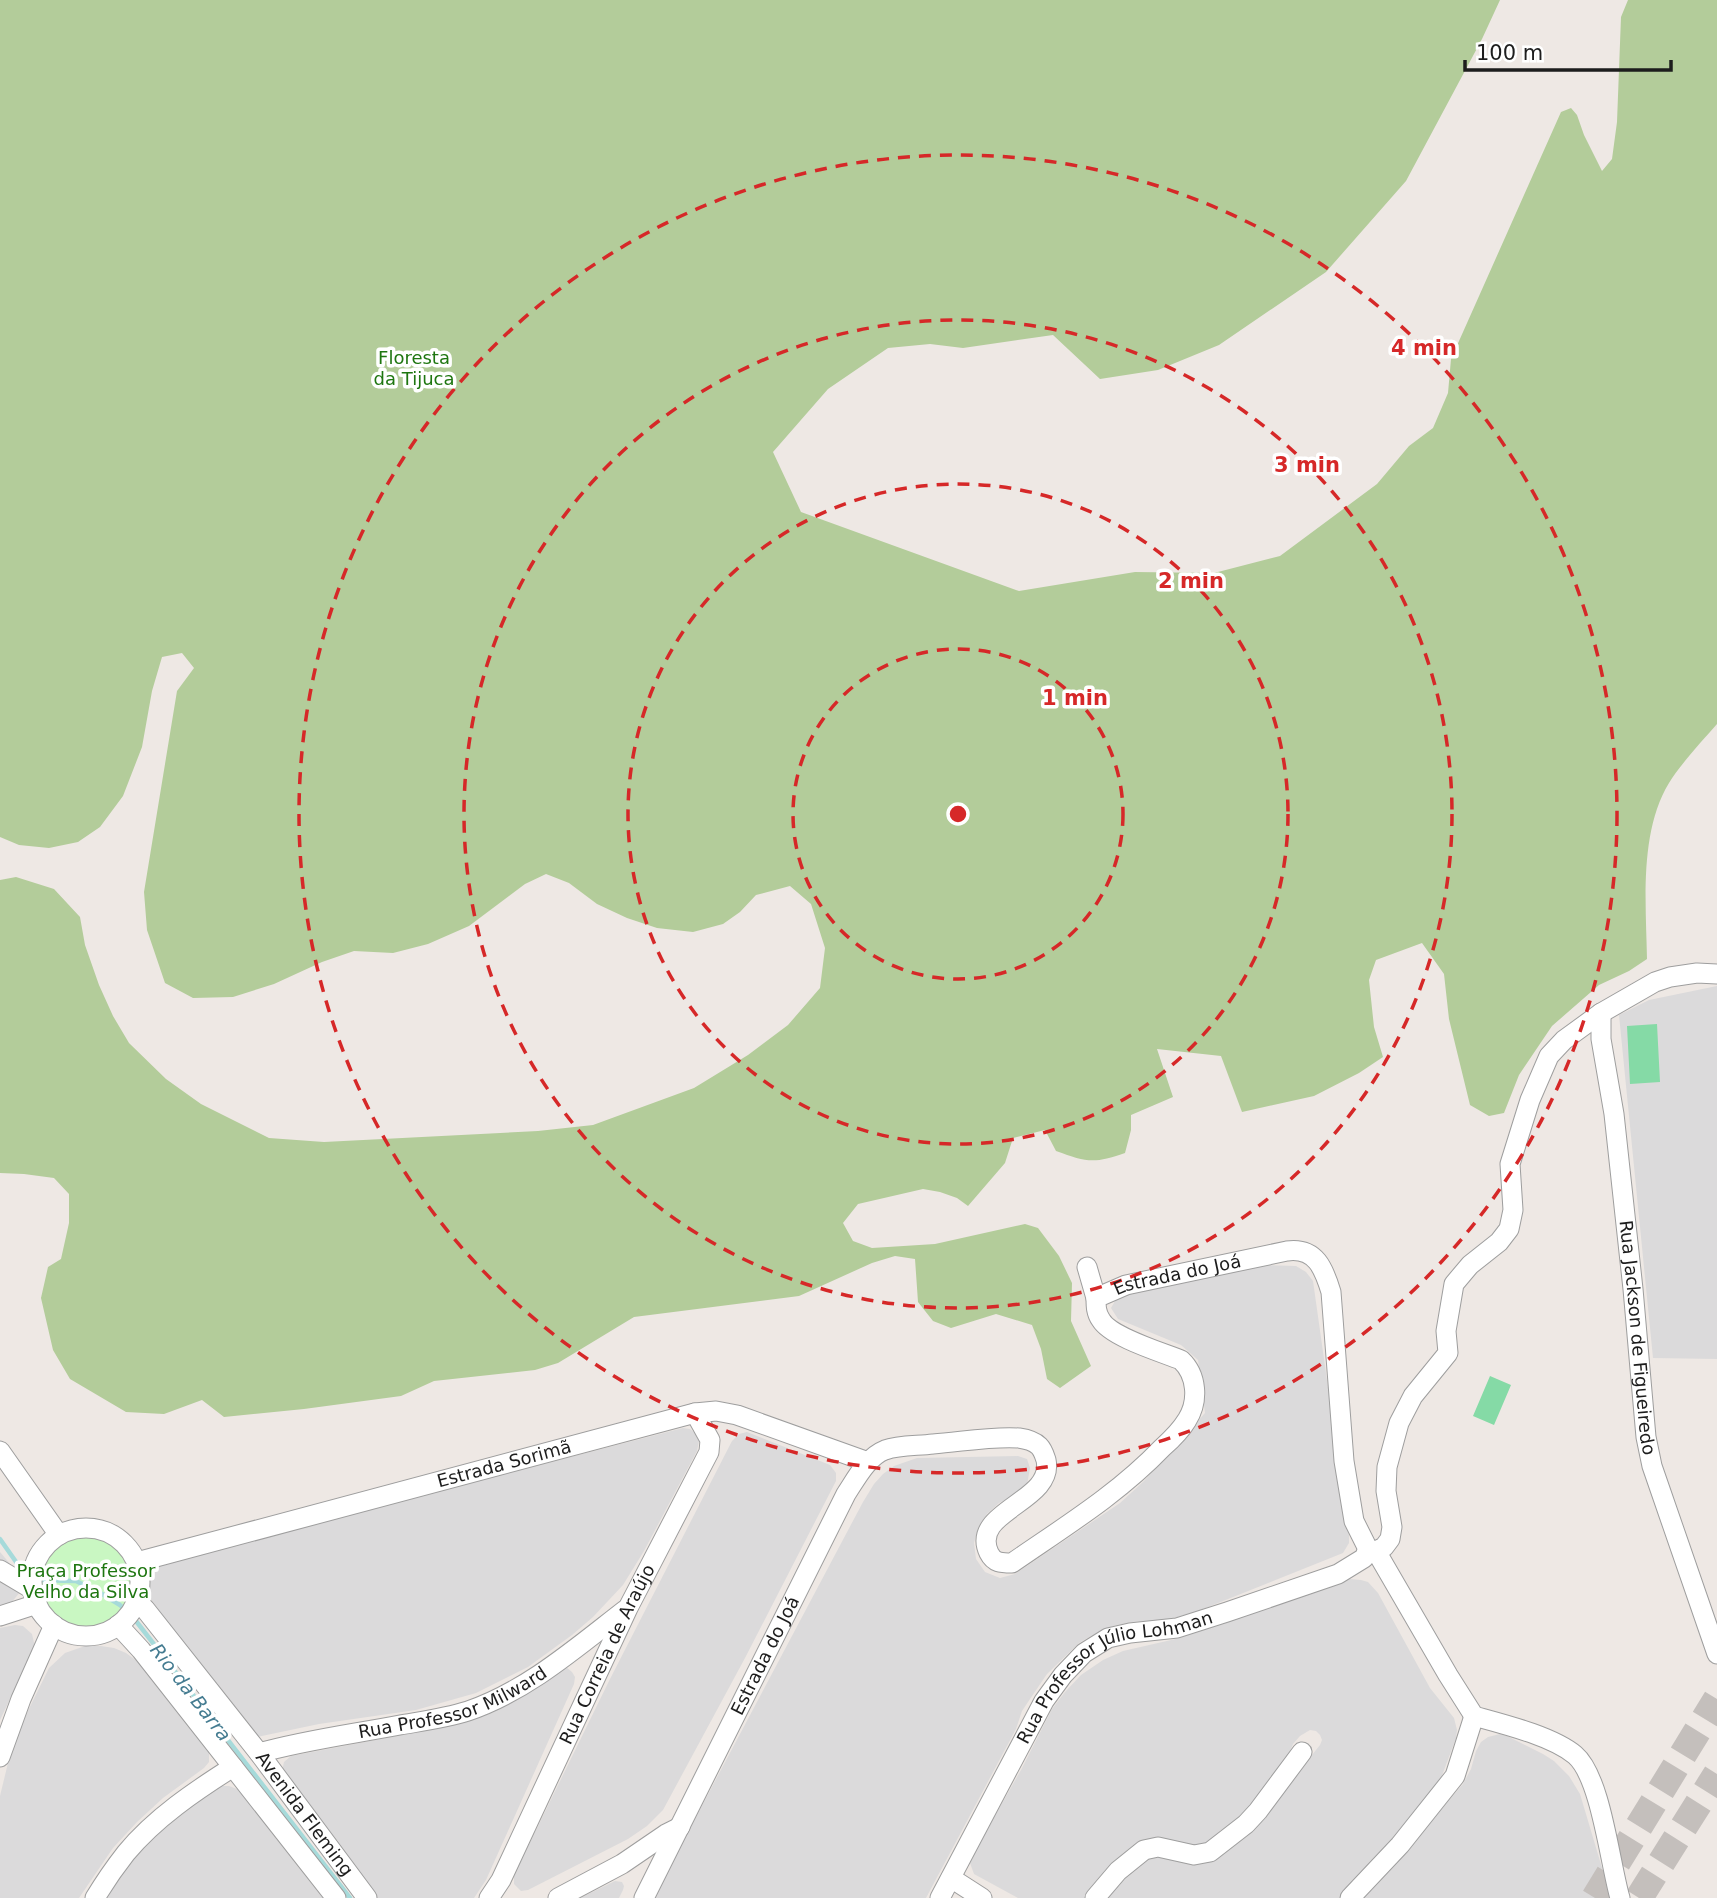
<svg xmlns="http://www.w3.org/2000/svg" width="1717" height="1898" viewBox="0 0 1717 1898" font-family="'DejaVu Sans',sans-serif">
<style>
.residential{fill:#dbdadb}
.forest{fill:#b3cc9a}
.park{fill:#c9f7c2}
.pitch{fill:#85daa6}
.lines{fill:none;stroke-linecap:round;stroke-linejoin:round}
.stream{stroke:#a6dada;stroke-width:4.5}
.highway-tunnel{stroke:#c4bfbc;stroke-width:28;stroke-dasharray:28 14;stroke-linecap:butt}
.minor-casing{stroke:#9e9e9e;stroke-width:21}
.minor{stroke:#fff;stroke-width:19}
.ring{fill:none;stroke:#d62828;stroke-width:3.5;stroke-dasharray:12 9}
.labels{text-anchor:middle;stroke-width:7;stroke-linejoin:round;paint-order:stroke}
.park-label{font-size:18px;fill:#1e7610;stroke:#fff}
.street-label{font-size:18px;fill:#1d1d1d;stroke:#fff}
.water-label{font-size:19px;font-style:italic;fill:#457c91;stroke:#fff}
.centre{fill:#d62828;stroke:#fff;stroke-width:3.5}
.ring-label{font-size:21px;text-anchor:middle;font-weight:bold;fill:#d62828;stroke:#fff;stroke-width:7;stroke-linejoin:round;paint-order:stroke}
</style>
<rect width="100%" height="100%" fill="#eee8e4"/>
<!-- residential -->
<path class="residential" d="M 1717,986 L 1717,1359 L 1653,1358 L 1619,1015 L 1649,1000 Z
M 1261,1265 L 1296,1266 L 1306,1272 L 1313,1281 L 1349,1536 L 1349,1543 L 1343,1553 L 1193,1613 L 1166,1620 L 1133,1622 L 1113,1626 L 1091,1636 L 1079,1643 L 1047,1674 L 1030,1699 L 1022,1711 L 1016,1729 L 926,1898 L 653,1898 L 863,1502 L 874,1484 L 883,1474 L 894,1466 L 917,1458 L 1018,1456 L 1027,1459 L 1030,1468 L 1027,1485 L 1019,1493 L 999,1503 L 987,1514 L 978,1528 L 974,1543 L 976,1559 L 985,1572 L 1000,1578 L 1015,1574 L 1120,1503 L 1144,1481 L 1205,1413 L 1198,1360 L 1181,1345 L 1118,1319 L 1111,1308 L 1119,1294 Z
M 683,1428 L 690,1429 L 695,1433 L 699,1441 L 697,1451 L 644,1551 L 623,1585 L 593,1617 L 572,1635 L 528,1667 L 476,1693 L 416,1710 L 319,1724 L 257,1737 L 250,1733 L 144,1590 L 143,1581 L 147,1571 L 158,1563 Z
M 747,1432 L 830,1465 L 836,1473 L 836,1481 L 745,1658 L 663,1810 L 647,1826 L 628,1839 L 528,1890 L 521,1891 L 514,1884 L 514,1875 L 610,1679 L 732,1441 L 739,1434 Z
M 0,1552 L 27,1584 L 10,1604 L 0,1605 Z
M 1349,1579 L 1361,1580 L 1368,1582 L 1378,1593 L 1430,1688 L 1454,1718 L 1457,1730 L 1456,1738 L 1440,1781 L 1383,1851 L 1340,1898 L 1105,1898 L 1129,1870 L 1145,1859 L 1234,1841 L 1246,1837 L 1320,1745 L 1322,1740 L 1320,1735 L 1316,1731 L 1310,1730 L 1300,1736 L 1293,1744 L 1284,1767 L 1237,1826 L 1221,1830 L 1209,1842 L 1201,1845 L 1131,1849 L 1121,1857 L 1086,1898 L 1018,1898 L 974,1874 L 970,1863 L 972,1856 L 1021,1770 L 1052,1709 L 1065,1692 L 1081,1675 L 1103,1660 L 1123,1651 L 1180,1638 L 1266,1607 Z
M 15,1625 L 23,1626 L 32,1634 L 35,1647 L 0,1720 L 0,1628 Z
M 85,1646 L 101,1646 L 114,1648 L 126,1653 L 137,1661 L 209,1752 L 209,1762 L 204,1768 L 163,1798 L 137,1822 L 113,1848 L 79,1898 L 0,1898 L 0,1796 L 8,1763 L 21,1725 L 49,1668 L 65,1653 Z
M 566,1667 L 572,1672 L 575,1677 L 574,1684 L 486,1880 L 474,1898 L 377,1898 L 282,1771 L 284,1762 L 291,1756 L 412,1733 L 458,1722 Z
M 1500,1734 L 1507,1736 L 1543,1754 L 1554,1761 L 1569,1776 L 1580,1794 L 1611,1898 L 1363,1898 L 1463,1784 L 1471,1769 L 1476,1751 L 1481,1742 L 1488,1737 Z
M 220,1786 L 229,1786 L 237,1789 L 243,1795 L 323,1898 L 104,1898 L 113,1884 L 142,1848 L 173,1819 Z
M 615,1881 L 622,1882 L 624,1886 L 623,1890 L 619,1898 L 580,1898 Z"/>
<!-- forest -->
<path class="forest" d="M 0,0 L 1500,0 L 1482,39 L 1406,181 L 1326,272 L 1219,345 L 1158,370 L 1100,379 L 1053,335 L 963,348 L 930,344 L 888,348 L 828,389 L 773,452 L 801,512 L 1019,591 L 1135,572 L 1214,573 L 1280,556 L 1377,484 L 1409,446 L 1433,428 L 1448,393 L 1451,359 L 1561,112 L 1571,108 L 1577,115 L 1584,135 L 1602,171 L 1612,159 L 1617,122 L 1621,17 L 1628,0 L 1717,0 L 1717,724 C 1702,741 1680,765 1669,783 C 1639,832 1646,905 1647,959 L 1629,971 L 1599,985 L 1552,1026 L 1519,1075 L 1504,1113 L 1489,1116 L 1470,1105 L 1449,1019 L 1444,974 L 1422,943 L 1376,960 L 1369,980 L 1374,1027 L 1383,1057 L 1359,1073 L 1314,1096 L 1242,1112 L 1221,1056 L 1157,1049 L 1173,1097 L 1131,1115 L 1131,1130 L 1125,1153 C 1094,1164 1086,1162 1056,1151 L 1045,1130 L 1013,1138 L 1005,1163 L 968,1206 L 957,1198 L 940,1192 L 923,1189 L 858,1204 L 843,1223 L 853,1241 L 872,1248 L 935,1244 L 1025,1224 L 1038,1228 L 1059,1256 L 1072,1283 L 1071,1321 L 1091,1366 L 1060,1388 L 1047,1379 L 1041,1349 L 1032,1325 L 996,1314 L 951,1328 L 933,1321 L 918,1302 L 915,1259 L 895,1256 L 872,1263 L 799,1296 L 634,1317 L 558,1363 L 535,1370 L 434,1381 L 401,1396 L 304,1409 L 224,1417 L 202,1400 L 164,1414 L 126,1412 L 70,1379 L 53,1350 L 41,1298 L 48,1267 L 61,1259 L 69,1223 L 69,1194 L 54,1178 L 24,1174 L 0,1173 L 0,880 L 16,877 L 54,889 L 80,917 L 85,945 L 99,985 L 113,1016 L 129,1043 L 166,1079 L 201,1104 L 269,1138 L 324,1142 L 538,1131 L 593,1125 L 694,1088 L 748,1055 L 788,1025 L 820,988 L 825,948 L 811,904 L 790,886 L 756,895 L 740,912 L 723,924 L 693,932 L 657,928 L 627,918 L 597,904 L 569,883 L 546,874 L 525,884 L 469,926 L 428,944 L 393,953 L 354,951 L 322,962 L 274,984 L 233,997 L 193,998 L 165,983 L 147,930 L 144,892 L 177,691 L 194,668 L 182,653 L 162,657 L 152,691 L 142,747 L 123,796 L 100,827 L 78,842 L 49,848 L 19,845 L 0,837 Z"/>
<!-- park -->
<path class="park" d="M39 1581a47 47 0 1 1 94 0a47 47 0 1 1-94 0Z"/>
<!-- pitch -->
<path class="pitch" d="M 1657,1024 L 1660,1082 L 1630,1084 L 1627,1026 Z
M 1490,1376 L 1511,1385 L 1494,1425 L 1473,1416 Z"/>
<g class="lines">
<!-- stream -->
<path class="stream" d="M 0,1539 L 26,1576
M 32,1580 L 76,1581 L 102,1594 L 120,1605 L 136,1621 L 350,1898"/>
<!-- highway-tunnel -->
<path class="highway-tunnel" d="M 1595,1898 L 1717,1699
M 1639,1898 L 1717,1774"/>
<!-- minor casing -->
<g class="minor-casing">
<g id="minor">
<path id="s1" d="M 1601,1013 L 1601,1039 L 1614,1114 L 1633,1289 L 1646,1437 L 1652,1466 L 1717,1654"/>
<path d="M 1087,1267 L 1096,1298"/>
<path d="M 0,1451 L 59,1535"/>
<circle cx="86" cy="1582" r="54"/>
<path d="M 1376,1551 L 1448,1675 L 1474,1716 C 1503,1724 1552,1736 1575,1755 C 1601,1777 1610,1864 1620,1898"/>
<path id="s2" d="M 137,1562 L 695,1413 L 716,1411 L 737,1415 L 868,1462"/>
<path d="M 0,1570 L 32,1589"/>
<path id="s3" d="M 137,1601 L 145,1609 L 259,1753 L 367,1898"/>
<path d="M 0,1616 L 37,1604"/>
<path d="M 118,1625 L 141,1650 L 336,1898"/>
<path id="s4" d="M 259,1753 C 305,1740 353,1734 400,1725 C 423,1721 446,1718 468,1711 C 527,1691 577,1647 625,1610"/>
<path d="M 0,1757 L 21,1699 L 54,1625"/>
<path d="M 951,1878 L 982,1898"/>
<path d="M 95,1898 C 104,1883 115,1867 126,1853 C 155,1818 195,1791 233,1767"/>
<path id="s5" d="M 489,1898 L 501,1880 L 628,1608 L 709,1452 L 710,1440 L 695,1413"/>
<path d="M 558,1898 L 622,1864 L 666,1834 L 680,1827"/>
<path id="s6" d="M 644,1898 L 846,1494 C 856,1479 867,1457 885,1450 C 899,1445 918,1446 933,1444 C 961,1442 991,1436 1019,1438 C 1026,1439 1034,1441 1039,1446 C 1043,1450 1044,1454 1046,1460 C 1055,1502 969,1511 989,1553 C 994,1563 1001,1563 1012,1563 C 1064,1527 1118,1494 1162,1448 C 1171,1440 1181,1430 1187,1420 C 1199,1401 1197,1375 1181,1360 C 1161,1352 1111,1337 1101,1320 C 1096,1313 1096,1306 1096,1298 L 1126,1285 L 1287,1251 C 1316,1247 1324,1269 1331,1292 L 1344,1461 L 1354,1521 L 1368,1549 L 1376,1551 L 1384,1547 L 1390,1539 L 1392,1527 L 1386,1491 L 1387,1467 L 1399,1423 L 1413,1396 L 1448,1353 L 1446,1331 L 1454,1284 L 1470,1265 L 1499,1242 L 1509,1229 L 1513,1210 L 1510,1164 L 1530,1100 L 1549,1056 L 1564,1040 L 1601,1013 L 1655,982 L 1670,977 L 1697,973 L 1717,974"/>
<path id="s7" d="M 940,1898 L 1044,1701 L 1063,1675 L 1084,1653 L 1108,1638 L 1130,1633 L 1177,1628 L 1227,1612 L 1338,1574 L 1364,1558 L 1368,1549"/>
<path d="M 1095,1898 L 1118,1871 L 1144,1850 L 1158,1847 L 1194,1855 L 1210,1852 L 1246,1824 L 1258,1811 L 1302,1752"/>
<path d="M 1350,1898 L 1400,1845 L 1455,1776 L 1474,1716"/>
</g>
</g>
<!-- minor -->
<use href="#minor" class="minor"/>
</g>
<!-- distance rings -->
<g class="ring">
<circle cx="958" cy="814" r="165"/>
<circle cx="958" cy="814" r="330"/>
<circle cx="958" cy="814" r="494"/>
<circle cx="958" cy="814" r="659"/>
</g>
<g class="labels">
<!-- park labels -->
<g class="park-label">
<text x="414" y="364">Floresta<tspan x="414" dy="21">da Tijuca</tspan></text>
<text x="86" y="1577">Praça Professor<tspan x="86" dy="21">Velho da Silva</tspan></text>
</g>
<!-- street labels -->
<g class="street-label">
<text dy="6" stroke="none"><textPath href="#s6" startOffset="1320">Estrada do Joá</textPath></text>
<text dy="6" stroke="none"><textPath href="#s1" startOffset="327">Rua Jackson de Figueiredo</textPath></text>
<text dy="6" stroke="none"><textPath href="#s2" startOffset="380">Estrada Sorimã</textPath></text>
<text dy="6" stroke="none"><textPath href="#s5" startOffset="271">Rua Correia de Araújo</textPath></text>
<text dy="6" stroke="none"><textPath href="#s6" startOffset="271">Estrada do Joá</textPath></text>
<text dy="6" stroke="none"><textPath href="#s7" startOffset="298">Rua Professor Júlio Lohman</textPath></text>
<text dy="6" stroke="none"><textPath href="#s4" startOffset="201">Rua Professor Milward</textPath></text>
<text dy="6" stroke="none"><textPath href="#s3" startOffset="271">Avenida Fleming</textPath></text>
</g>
<!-- water labels -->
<g class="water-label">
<text transform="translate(191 1692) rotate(52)" y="7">Rio da Barra</text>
</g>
</g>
<circle cx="958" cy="814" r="10" class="centre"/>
<g class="ring-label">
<text x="1424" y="355">4 min</text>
<text x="1307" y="472">3 min</text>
<text x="1191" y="588">2 min</text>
<text x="1075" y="705">1 min</text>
</g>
<!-- scale -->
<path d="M1465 60v10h206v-10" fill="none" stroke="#1d1d1d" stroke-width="3.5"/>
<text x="1476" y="60" font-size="21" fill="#1d1d1d" stroke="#ffffff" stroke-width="5" paint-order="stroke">100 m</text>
</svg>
